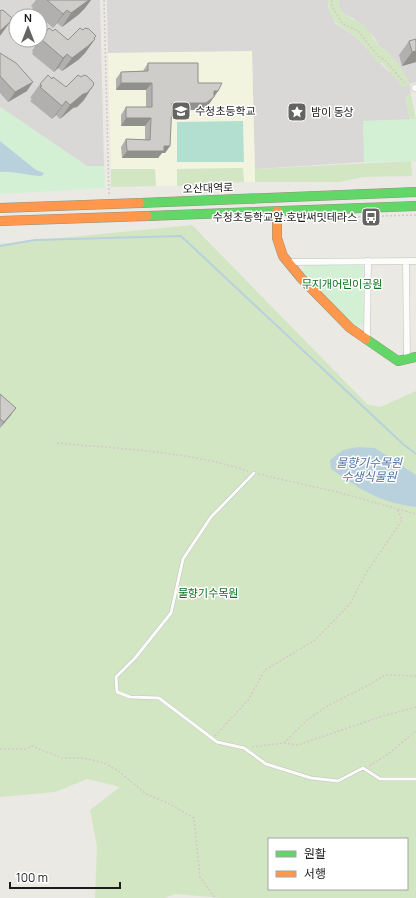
<svg xmlns="http://www.w3.org/2000/svg" width="416" height="898" viewBox="0 0 416 898" font-family="Manrope,'Noto Sans KR',sans-serif">
<style>
.residential{fill:#d9d8d6;fill-rule:evenodd}
.education{fill:#f2f4df}
.grass{fill:#d3e6c4;fill-rule:evenodd}
.park{fill:#d3f0d5}
.pitch{fill:#b2dfd0}
.water{fill:#b9d1dc}
.lines{fill:none;stroke-linecap:round;stroke-linejoin:round}
.stream{stroke:#b9d1dc;stroke-width:2}
.lane-casing{stroke:#c1c1bf;stroke-width:4}
.street-casing{stroke:#c1c1bf;stroke-width:7}
.fast-casing{stroke:#8f927e;stroke-width:10}
.slow-casing{stroke:#8f927e;stroke-width:10}
.path{stroke:#d4c9c5;stroke-width:1.5;stroke-dasharray:2 2;stroke-linecap:butt}
.lane{stroke:#fcfcfb;stroke-width:3}
.street{stroke:#fcfcfb;stroke-width:6}
.fast{stroke:#63d668;stroke-width:9}
.slow{stroke:#ff974d;stroke-width:9}
.wall{fill:#b1b0ae}
.shaded-wall{fill:#90908d}
.building{fill:#cecdca;stroke:#90908d}
.labels{text-anchor:middle;stroke-width:3;stroke-linejoin:round;paint-order:stroke}
.poi-label{font-size:11px;fill:#1c1c1c;stroke:#fff;text-anchor:start}
.street-label{font-size:11px;fill:#1c1c1c;stroke:#fff}
.park-label{font-size:11px;fill:#127123;stroke:#fff}
.water-label{font-size:12px;font-style:italic;fill:#4f72a4;stroke:#fff}
</style>
<rect width="100%" height="100%" fill="#eae9e4"/>
<!-- residential -->
<path class="residential" d="M 0,0 L 100,0 L 104,166 L 87,166 L 0,107 ZM 16,16 L 40,16 L 40,40 L 16,40 Z
M 107,0 L 328,0 L 328,7 L 335,23 L 355,36 L 389,72 L 388,52 L 379,46 L 374,37 L 353,18 L 345,15 L 338,6 L 339,0 L 416,0 L 416,82 L 410,84 L 411,95 L 405,97 L 410,120 L 364,121 L 364,162 L 255,169 L 252,52 L 108,53 Z"/>
<!-- education -->
<path class="education" d="M 252,51 L 255,182 L 244,182 L 242,168 L 178,169 L 177,186 L 156,186 L 155,169 L 111,169 L 108,53 Z"/>
<!-- grass -->
<path class="grass" d="M 328,0 L 339,0 L 338,6 L 345,15 L 364,25 L 379,46 L 388,52 L 399,65 L 410,84 L 403,87 L 382,63 L 377,62 C 370,54 363,42 354,36 C 339,23 329,24 328,0 Z
M 411,95 L 416,119 L 410,120 L 405,97 Z
M 411,161 L 412,176 L 363,177 L 340,182 L 255,182 L 255,169 Z
M 243,168 L 244,182 L 177,186 L 177,169 Z
M 111,169 L 155,169 L 156,186 L 111,187 Z
M 192,225 L 367,404 L 380,407 L 416,391 L 416,898 L 222,898 L 176,894 L 164,898 L 95,898 L 97,846 L 90,810 L 120,787 L 87,779 L 55,792 L 0,797 L 0,244 ZM 269,839 L 407,839 L 407,889 L 269,889 Z"/>
<!-- park -->
<path class="park" d="M 0,107 L 87,166 L 104,166 L 105,188 L 0,194 Z
M 416,119 L 416,161 L 364,162 L 363,121 Z
M 359,263 L 363,267 L 364,322 L 356,328 L 301,274 L 306,264 Z"/>
<!-- pitch -->
<path class="pitch" d="M 243,121 L 244,162 L 177,162 L 177,122 Z"/>
<!-- water -->
<path class="water" d="M 0,141 L 36,170 L 44,173 L 42,176 C 28,176 14,171 0,172 Z
M 357,447 L 375,448 L 416,475 L 416,507 C 378,502 361,490 331,469 L 330,460 L 343,450 Z"/>
<g class="lines">
<!-- stream -->
<path class="stream" d="M 0,246 L 35,240 L 181,236 L 403,444 L 416,454"/>
<!-- lane casing -->
<g class="lane-casing">
<path id="lane" d="M 254,473 L 211,517 L 183,559 L 171,613 L 135,658 L 116,677 L 117,692 L 130,697 L 159,698 L 217,742 L 244,748 L 266,764 L 311,778 L 338,781 L 363,768 L 380,779 L 416,779"/>
</g>
<!-- street casing -->
<g class="street-casing">
<path id="street" d="M 415,88 L 416,88
M 290,262 L 416,261
M 406,262 L 407,359
M 367,339 L 368,261"/>
</g>
<!-- fast casing -->
<g class="fast-casing">
<path id="fast" d="M 140,203 L 416,192
M 147,216 L 416,206
M 366,339 L 398,361 L 416,357"/>
</g>
<!-- slow casing -->
<g class="slow-casing">
<path id="slow" d="M 0,208 L 140,203
M 277,211 L 277,238 L 283,256 L 301,278 L 350,328 L 366,339
M 0,221 L 147,216"/>
</g>
<!-- path -->
<path class="path" d="M 104,0 L 109,196
M 332,0 L 332,7 L 343,24 L 358,31 L 378,56 L 386,61 L 405,84
M 346,217 L 416,215
M 57,443 C 120,449 187,451 248,471
M 258,474 L 337,492 L 416,514
M 215,736 L 249,699 L 265,670 L 315,640 L 350,604 L 366,573 L 402,520 L 397,509
M 284,743 L 298,745 L 380,717 L 416,707
M 252,747 L 284,743 L 307,720 L 329,705 L 367,686 L 385,675 L 416,676
M 0,749 L 26,749 L 32,746 L 62,758 L 83,758 L 104,763 L 117,770 L 146,794 L 168,803 L 194,818 L 200,877 L 215,898
M 369,766 L 387,755 L 416,731"/>
<!-- lane -->
<use href="#lane" class="lane"/>
<!-- street -->
<use href="#street" class="street"/>
<!-- fast -->
<use href="#fast" class="fast"/>
<!-- slow -->
<use href="#slow" class="slow"/>
</g>
<!-- wall -->
<path class="wall" d="M 36,0 L 91,0 L 85,8 L 78,15 L 62,27 L 57,23 L 53,28 L 32,9 L 33,8 L 31,6 Z
M 83,30 L 95,39 L 85,53 L 78,60 L 62,71 L 58,68 L 54,72 L 32,54 L 33,52 L 32,51 L 39,40 L 40,40 L 42,37 L 53,31 L 68,40 Z
M 409,41 L 416,62 L 402,66 L 399,55 Z
M 0,53 L 27,91 L 8,102 L 0,93 Z
M 148,63 L 218,91 L 209,104 L 201,110 L 171,110 L 170,146 L 165,153 L 162,153 L 158,158 L 122,158 L 121,147 L 126,139 L 145,140 L 145,126 L 121,126 L 121,115 L 126,107 L 146,107 L 146,90 L 116,90 L 116,79 L 121,72 L 143,71 Z
M 81,77 L 84,100 L 77,107 L 73,108 L 60,119 L 56,115 L 52,119 L 30,101 L 32,99 L 30,98 L 40,84 L 52,79 L 66,87 Z
M 0,394 L 11,415 L 0,428 Z"/>
<!-- shaded-wall -->
<path class="shaded-wall" d="M 89,0 L 91,0 L 85,8 L 78,15 L 62,27 L 71,13 Z
M 67,10 L 57,23 L 53,28 L 63,14 Z
M 12,18 L 7,25 L 11,21 L 0,36 L 0,31 Z
M 95,39 L 85,53 L 78,60 L 62,71 L 72,58 L 90,44 Z
M 416,51 L 416,62 L 402,66 L 412,52 Z
M 67,54 L 58,68 L 54,72 L 63,58 Z
M 33,82 L 27,91 L 8,102 L 15,92 Z
M 121,83 L 152,83 L 146,90 L 116,90 Z
M 93,86 L 84,100 L 77,107 L 73,108 L 60,119 L 70,105 L 83,94 Z
M 214,91 L 218,91 L 209,104 L 201,110 L 166,110 L 172,103 Z
M 66,101 L 56,115 L 52,119 L 62,106 Z
M 126,118 L 151,118 L 145,126 L 121,126 Z
M 164,146 L 170,146 L 165,153 L 162,153 L 158,158 L 122,158 L 127,151 Z
M 16,408 L 11,415 L 0,428 L 4,422 Z"/>
<!-- building -->
<path class="building" d="M 47,0 L 89,0 L 71,13 L 67,10 L 63,14 Z
M 1,10 L 4,11 L 12,18 L 10,20 L 11,21 L 0,31 L 0,11 Z
M 49,28 L 53,31 L 55,29 L 68,40 L 80,28 L 83,30 L 85,28 L 89,29 L 96,36 L 94,38 L 95,39 L 88,46 L 72,58 L 67,54 L 63,58 L 42,40 L 43,39 L 42,37 Z
M 416,39 L 416,51 L 412,52 L 409,41 Z
M 0,53 L 16,63 L 33,82 L 15,92 L 0,76 Z
M 148,63 L 198,63 L 198,83 L 222,83 L 218,91 L 214,91 L 214,97 L 206,103 L 172,103 L 170,146 L 164,146 L 164,151 L 127,151 L 126,139 L 150,140 L 151,118 L 126,118 L 126,107 L 152,107 L 152,83 L 121,83 L 121,72 L 148,71 Z
M 48,75 L 52,79 L 53,77 L 66,87 L 78,75 L 81,77 L 84,75 L 87,76 L 94,83 L 93,86 L 87,93 L 83,94 L 70,105 L 66,101 L 62,106 L 40,87 L 42,86 L 40,84 Z
M 0,394 L 16,408 L 4,422 L 0,419 Z"/>
<!-- icons -->
<defs>
<g id="school-square" transform="scale(1)"><rect x="-9" y="-9" width="18" height="18" rx="4" fill="#646462" stroke="#fff"/><path d="M0-5L7-2L0 1L-7-2ZM-4 1L0 2.5L4 1V4Q0 6-4 4Z" fill="#fff"/></g>
<g id="sight-square" transform="scale(1)"><rect x="-9" y="-9" width="18" height="18" rx="4" fill="#646462" stroke="#fff"/><path d="M0-6L1.8-2.2L6-1.7L2.9 1.2L3.7 5.4L0 3.3L-3.7 5.4L-2.9 1.2L-6-1.7L-1.8-2.2Z" fill="#fff"/></g>
<g id="bus-square" transform="scale(1)"><rect x="-9" y="-9" width="18" height="18" rx="4" fill="#646462" stroke="#fff"/><path d="M-5-6H5V4H4V6H2V4H-2V6H-4V4H-5ZM-3.5-4V0h7V-4ZM-3.5 1.2v1.5H-2V1.2ZM2 1.2v1.5H3.5V1.2Z" fill="#fff"/></g>
</defs>
<g fill-rule="evenodd">
<use href="#school-square" x="181" y="111"/>
<use href="#sight-square" x="297" y="112"/>
<use href="#bus-square" x="371" y="217"/>
</g>
<g class="labels">
<!-- poi labels -->
<g class="poi-label">
<text x="195" y="115">수청초등학교</text>
<text x="311" y="116">밤이 동상</text>
<text x="357" y="221" text-anchor="end">수청초등학교앞.호반써밋테라스</text>
</g>
<!-- street labels -->
<g class="street-label">
<text transform="translate(208 188) rotate(-2)" y="4">오산대역로</text>
</g>
<!-- park labels -->
<g class="park-label">
<text x="342" y="288">무지개어린이공원</text>
<text x="208" y="597">물향기수목원</text>
</g>
<!-- water labels -->
<g class="water-label">
<text x="369" y="467">물향기수목원<tspan x="369" dy="14">수생식물원</tspan></text>
</g>
</g>
<!-- legend -->
<rect x="268" y="838" width="140" height="52" fill="#ffffff" stroke="#a4a4a4"/>
<rect x="276" y="851" width="20" height="6" fill="#63d668" stroke="#a4a4a4"/>
<text x="304" y="858" font-size="12" fill="#1c1c1c">원활</text>
<rect x="276" y="871" width="20" height="6" fill="#ff974d" stroke="#a4a4a4"/>
<text x="304" y="878" font-size="12" fill="#1c1c1c">서행</text>
<!-- north arrow -->
<g transform="translate(28 28)"><circle r="19" fill="#ffffff" stroke="#a4a4a4"/>
<path d="M0-3L7 15L0 10L-7 15Z" fill="#646462"/>
<text y="-6" font-size="11" font-weight="bold" text-anchor="middle" fill="#1c1c1c">N</text>
</g>
<!-- scale -->
<path d="M10 882v6h110v-6" fill="none" stroke="#1c1c1c" stroke-width="2"/>
<text x="16" y="882" font-size="12" fill="#1c1c1c" stroke="#ffffff" stroke-width="3" paint-order="stroke">100 m</text>
</svg>
